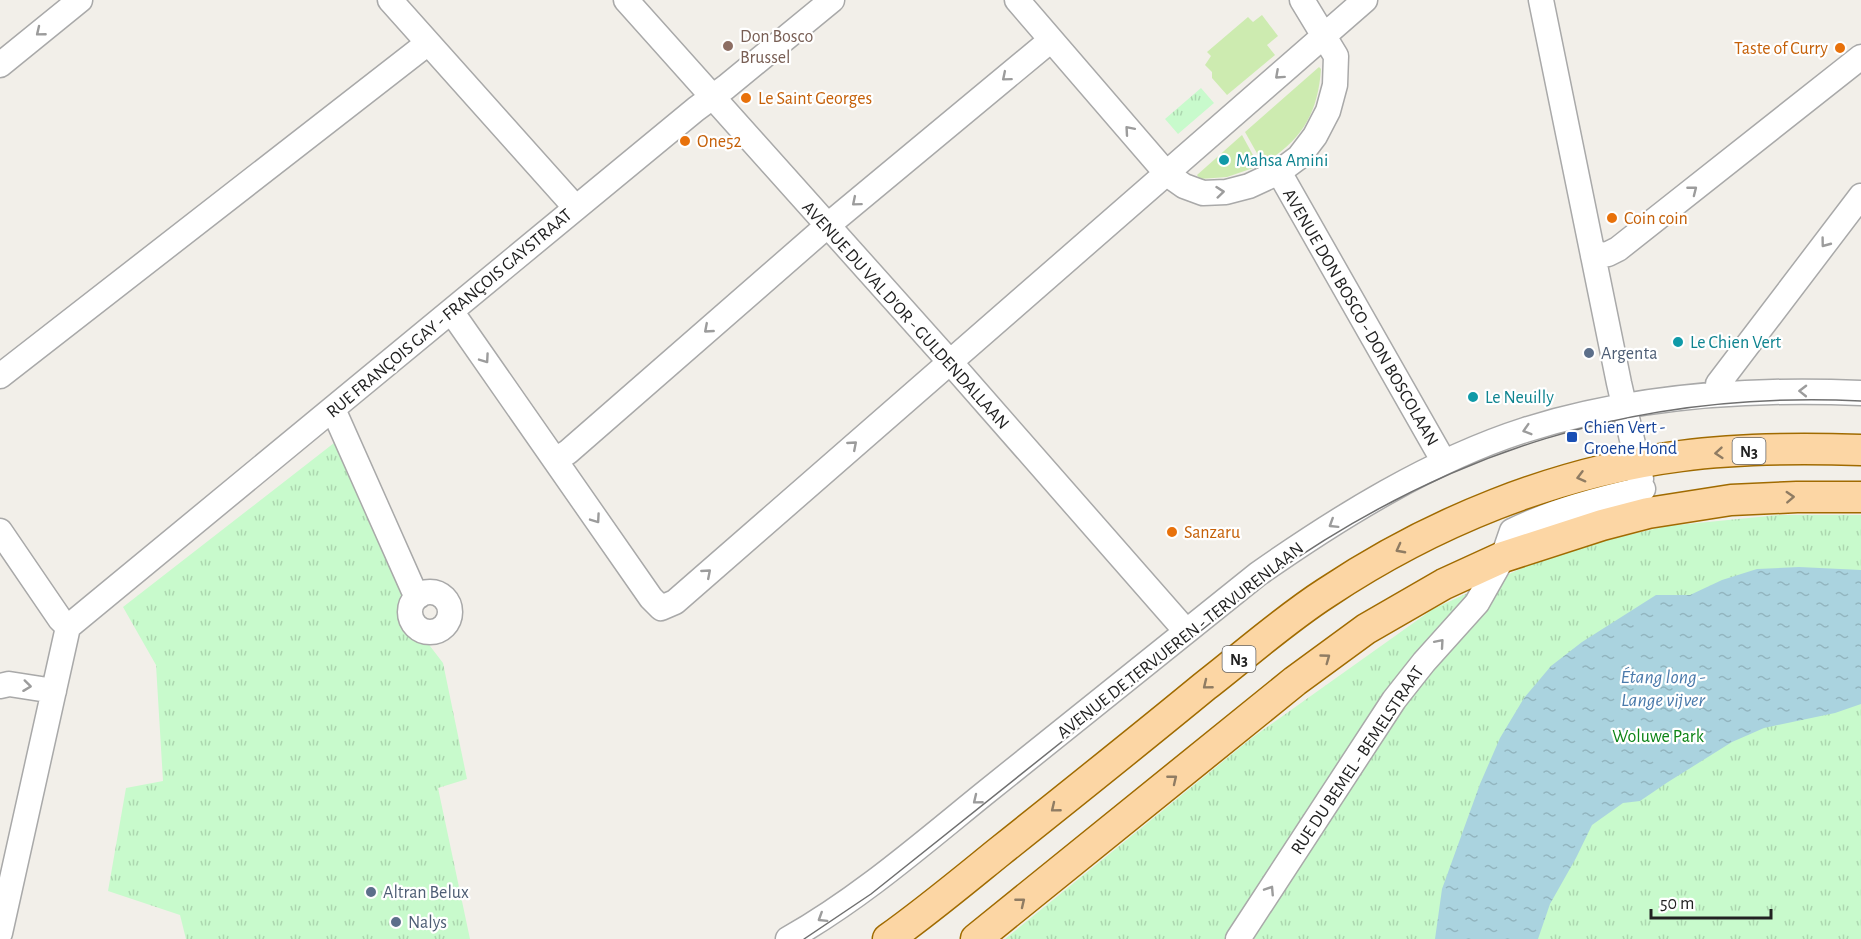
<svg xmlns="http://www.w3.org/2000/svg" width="1861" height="939" viewBox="0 0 1861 939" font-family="'Alegreya Sans',sans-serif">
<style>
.grass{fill:#cdebb0}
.park{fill:url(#park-tufts)}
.water{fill:url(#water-ripples)}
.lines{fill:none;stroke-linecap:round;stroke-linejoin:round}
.minor-casing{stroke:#a9a9a9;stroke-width:27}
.major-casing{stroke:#a06b00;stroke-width:33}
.minor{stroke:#fff;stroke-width:24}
.major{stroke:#fcd6a4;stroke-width:30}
.tram{stroke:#707070;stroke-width:1.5}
.oneway{stroke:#9c9c9c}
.oneway2{stroke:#8f7c63}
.education-dot{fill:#8d6e63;stroke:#fff;stroke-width:2}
.food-dot{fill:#e8710a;stroke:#fff;stroke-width:2}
.culture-dot{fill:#0f9aa8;stroke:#fff;stroke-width:2}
.service-dot{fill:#5c6f8a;stroke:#fff;stroke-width:2}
.transit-dot{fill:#1a4fb4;stroke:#fff;stroke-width:2}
.labels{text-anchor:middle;stroke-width:4.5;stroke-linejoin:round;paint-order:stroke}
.shield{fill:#fff;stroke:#646464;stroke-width:1.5}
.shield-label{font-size:16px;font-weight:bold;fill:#222}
.education-label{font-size:18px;fill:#785e54;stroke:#fff;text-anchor:start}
.food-label{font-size:18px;fill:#c56008;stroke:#fff;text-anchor:start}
.culture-label{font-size:18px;fill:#0d838f;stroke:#fff;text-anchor:start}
.street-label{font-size:18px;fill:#222;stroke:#fff}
.service-label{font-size:18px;fill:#4e5e75;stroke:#fff;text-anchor:start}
.transit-label{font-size:18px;fill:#164399;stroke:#fff;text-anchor:start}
.park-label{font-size:18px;fill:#0c8416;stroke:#fff}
.water-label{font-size:20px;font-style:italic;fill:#4a7aab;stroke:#fff}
</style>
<defs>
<pattern id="park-tufts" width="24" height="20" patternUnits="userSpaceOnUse" patternTransform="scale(1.5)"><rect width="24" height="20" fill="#c8facc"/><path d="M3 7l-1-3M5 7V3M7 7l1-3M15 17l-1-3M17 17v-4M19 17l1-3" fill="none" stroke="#acd6af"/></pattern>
<pattern id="water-ripples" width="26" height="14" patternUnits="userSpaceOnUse" patternTransform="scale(1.5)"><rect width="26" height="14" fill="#aad3df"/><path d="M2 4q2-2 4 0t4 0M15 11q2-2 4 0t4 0" fill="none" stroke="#92b5bf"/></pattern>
</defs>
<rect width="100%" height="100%" fill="#f2efe9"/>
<!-- grass -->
<path class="grass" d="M 1262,15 L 1278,36 L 1267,45 L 1275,55 L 1227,95 L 1212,78 L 1212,72 L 1205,65 L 1211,56 L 1207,52 L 1248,17 L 1253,22 Z
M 1319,67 L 1321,69 C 1318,114 1301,141 1263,164 L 1245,132 Z
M 1242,135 L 1259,166 L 1227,177 L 1200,179 L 1197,175 Z"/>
<!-- park -->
<path class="park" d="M 1201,88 L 1214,103 L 1178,134 L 1165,119 Z
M 334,443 L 417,629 L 443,663 L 467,779 L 438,788 L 470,939 L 186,939 L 180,915 L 108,891 L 126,788 L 163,781 L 156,665 L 123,607 Z
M 1779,515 L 1861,515 L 1861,939 L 1005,939 L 1253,737 L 1433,609 L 1548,556 L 1578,547 L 1667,526 Z"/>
<!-- water -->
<path class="water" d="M 1799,567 L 1861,570 L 1861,704 L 1835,713 L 1764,728 L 1732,742 L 1668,782 L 1640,801 L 1623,803 L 1592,825 L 1576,858 L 1550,904 L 1538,939 L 1435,939 L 1442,889 L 1480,784 L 1500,738 L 1524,698 L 1551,666 L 1582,642 L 1656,595 L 1690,595 L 1722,580 L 1757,569 Z"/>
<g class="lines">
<!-- minor casing -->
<g class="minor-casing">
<path id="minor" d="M 390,0 L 576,208
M 626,0 L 958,371 L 1186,631
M 1017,0 L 1167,174 L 1184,186 L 1203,193 L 1226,192 L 1249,186 L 1279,172 L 1299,157 L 1315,136 L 1328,111 L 1335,85 L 1336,56 L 1302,0
M 1541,0 L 1619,383 L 1641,479
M 0,65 L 80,0
M 1279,172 L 1444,462
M 1593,256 L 1608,254 L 1618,249 L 1861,57
M 451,311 L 651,598 L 661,608 L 675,602 L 1365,0
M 0,376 L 428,43
M 1719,394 L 1718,384 L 1861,196
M 333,409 L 413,589 L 419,596
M 555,460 L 568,452 L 827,226 L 1051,40
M 0,531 L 60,619 L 68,627 L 0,933
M410 612a20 20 0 1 1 40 0a20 20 0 1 1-40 0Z
M 68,627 L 696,109 L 726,87 L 832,0
M 0,686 L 9,684 L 54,691
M 788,939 C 859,899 922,844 985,793 C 1076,720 1167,647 1258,574 C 1338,518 1431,460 1525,430 C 1633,396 1748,388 1861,393
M 1238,939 L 1394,700 L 1424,662 L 1477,603 L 1503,557 L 1512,531 C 1553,511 1599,499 1643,489"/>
</g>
<!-- major casing -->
<g class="major-casing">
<path id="major" d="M 888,939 C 926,912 962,882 999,852 C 1068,797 1137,742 1205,686 C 1245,655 1284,620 1326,593 C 1431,523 1555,472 1681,456 C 1740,448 1801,448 1861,450
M 976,939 L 1295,681 L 1366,629 L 1444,584 L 1503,557 L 1602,525 L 1648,513 L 1731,500 L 1797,497 L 1861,497"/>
</g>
<!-- minor -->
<use href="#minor" class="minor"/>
<!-- major -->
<use href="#major" class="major"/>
<!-- tram -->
<path class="tram" d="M 804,939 L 871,894 L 1262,582 C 1443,452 1637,390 1861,401"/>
</g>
<!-- one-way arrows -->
<defs><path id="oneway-chevron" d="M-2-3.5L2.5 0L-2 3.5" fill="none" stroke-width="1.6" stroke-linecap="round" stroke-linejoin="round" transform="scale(1.5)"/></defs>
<g class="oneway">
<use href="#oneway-chevron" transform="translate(40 32) rotate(141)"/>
<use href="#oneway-chevron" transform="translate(1279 75) rotate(138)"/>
<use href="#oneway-chevron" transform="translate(1006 77) rotate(140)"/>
<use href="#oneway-chevron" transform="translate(1129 130) rotate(-131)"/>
<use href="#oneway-chevron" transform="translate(1693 190) rotate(-38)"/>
<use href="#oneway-chevron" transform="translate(1220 192) rotate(-6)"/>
<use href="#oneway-chevron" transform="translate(856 202) rotate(140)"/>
<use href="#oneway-chevron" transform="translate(1825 243) rotate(127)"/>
<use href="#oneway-chevron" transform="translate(708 329) rotate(139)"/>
<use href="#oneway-chevron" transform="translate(485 359) rotate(55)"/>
<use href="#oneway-chevron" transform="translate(1803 391) rotate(-179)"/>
<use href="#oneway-chevron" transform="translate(1527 430) rotate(163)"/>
<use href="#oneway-chevron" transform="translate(853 445) rotate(-41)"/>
<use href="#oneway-chevron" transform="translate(596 519) rotate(55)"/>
<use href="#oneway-chevron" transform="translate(1333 524) rotate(148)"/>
<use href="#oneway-chevron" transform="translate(707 573) rotate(-41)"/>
<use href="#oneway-chevron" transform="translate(1440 643) rotate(-49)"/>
<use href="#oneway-chevron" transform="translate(27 686) rotate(7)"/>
<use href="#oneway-chevron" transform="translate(977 800) rotate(141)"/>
<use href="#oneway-chevron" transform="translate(1270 890) rotate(-57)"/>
<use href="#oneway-chevron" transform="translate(822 918) rotate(148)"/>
</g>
<g class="oneway2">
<use href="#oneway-chevron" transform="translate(1719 453) rotate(175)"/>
<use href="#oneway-chevron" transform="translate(1581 477) rotate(165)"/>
<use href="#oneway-chevron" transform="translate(1790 497) rotate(-3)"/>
<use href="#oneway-chevron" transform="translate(1400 549) rotate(152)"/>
<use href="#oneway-chevron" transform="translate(1326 658) rotate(-36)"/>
<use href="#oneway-chevron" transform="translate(1207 685) rotate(141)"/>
<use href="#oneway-chevron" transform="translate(1173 779) rotate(-39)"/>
<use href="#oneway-chevron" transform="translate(1055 808) rotate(141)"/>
<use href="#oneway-chevron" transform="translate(1021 902) rotate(-39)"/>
</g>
<!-- markers -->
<circle class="education-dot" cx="728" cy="46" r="6"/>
<g class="food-dot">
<circle cx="1840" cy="48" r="6"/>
<circle cx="746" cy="98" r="6"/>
<circle cx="685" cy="141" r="6"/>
<circle cx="1612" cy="218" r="6"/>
<circle cx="1172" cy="532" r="6"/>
</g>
<g class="culture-dot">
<circle cx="1224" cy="160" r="6"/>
<circle cx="1678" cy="342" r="6"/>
<circle cx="1473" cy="397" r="6"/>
</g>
<g class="service-dot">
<circle cx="1589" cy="353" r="6"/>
<circle cx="371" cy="892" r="6"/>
<circle cx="396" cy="922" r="6"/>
</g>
<rect class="transit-dot" x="1566" y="431" width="12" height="12" rx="3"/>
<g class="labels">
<!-- shield labels -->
<g class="shield">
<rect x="1732.5" y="438" width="33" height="26" rx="4.5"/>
<rect x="1222.5" y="646" width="33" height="26" rx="4.5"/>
</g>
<g class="shield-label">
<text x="1749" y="457">N3</text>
<text x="1239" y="665">N3</text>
</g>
<!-- education labels -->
<g class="education-label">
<text x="740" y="42">Don Bosco<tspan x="740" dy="21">Brussel</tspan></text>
</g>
<!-- food labels -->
<g class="food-label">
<text x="1828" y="54" text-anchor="end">Taste of Curry</text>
<text x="758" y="104">Le Saint Georges</text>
<text x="697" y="147">One52</text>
<text x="1624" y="224">Coin coin</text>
<text x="1184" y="538">Sanzaru</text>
</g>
<!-- culture labels -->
<g class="culture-label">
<text x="1236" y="166">Mahsa Amini</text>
<text x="1690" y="348">Le Chien Vert</text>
<text x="1485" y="403">Le Neuilly</text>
</g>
<!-- street labels -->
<g class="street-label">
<text transform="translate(449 313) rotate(-40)" y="6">RUE FRANÇOIS GAY - FRANÇOIS GAYSTRAAT</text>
<text transform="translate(906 315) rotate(48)" y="6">AVENUE DU VAL D'OR - GULDENDALLAAN</text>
<text transform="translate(1361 317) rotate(60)" y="6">AVENUE DON BOSCO - DON BOSCOLAAN</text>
<text transform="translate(1180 640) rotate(-38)" y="6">AVENUE DE TERVUEREN - TERVURENLAAN</text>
<text transform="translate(1357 760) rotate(-56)" y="6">RUE DU BEMEL - BEMELSTRAAT</text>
</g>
<!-- service labels -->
<g class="service-label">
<text x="1601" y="359">Argenta</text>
<text x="383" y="898">Altran Belux</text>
<text x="408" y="928">Nalys</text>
</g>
<!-- transit labels -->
<g class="transit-label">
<text x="1584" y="433">Chien Vert -<tspan x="1584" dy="21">Groene Hond</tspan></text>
</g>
<!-- park labels -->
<g class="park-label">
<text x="1658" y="742">Woluwe Park</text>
</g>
<!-- water labels -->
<g class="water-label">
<text x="1663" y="683">Étang long -<tspan x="1663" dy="23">Lange vijver</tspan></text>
</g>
</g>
<!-- scale -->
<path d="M1651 909v9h120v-9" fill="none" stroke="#222222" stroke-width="3"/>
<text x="1660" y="909" font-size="18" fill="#222222" stroke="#ffffff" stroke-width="4.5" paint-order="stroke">50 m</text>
</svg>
